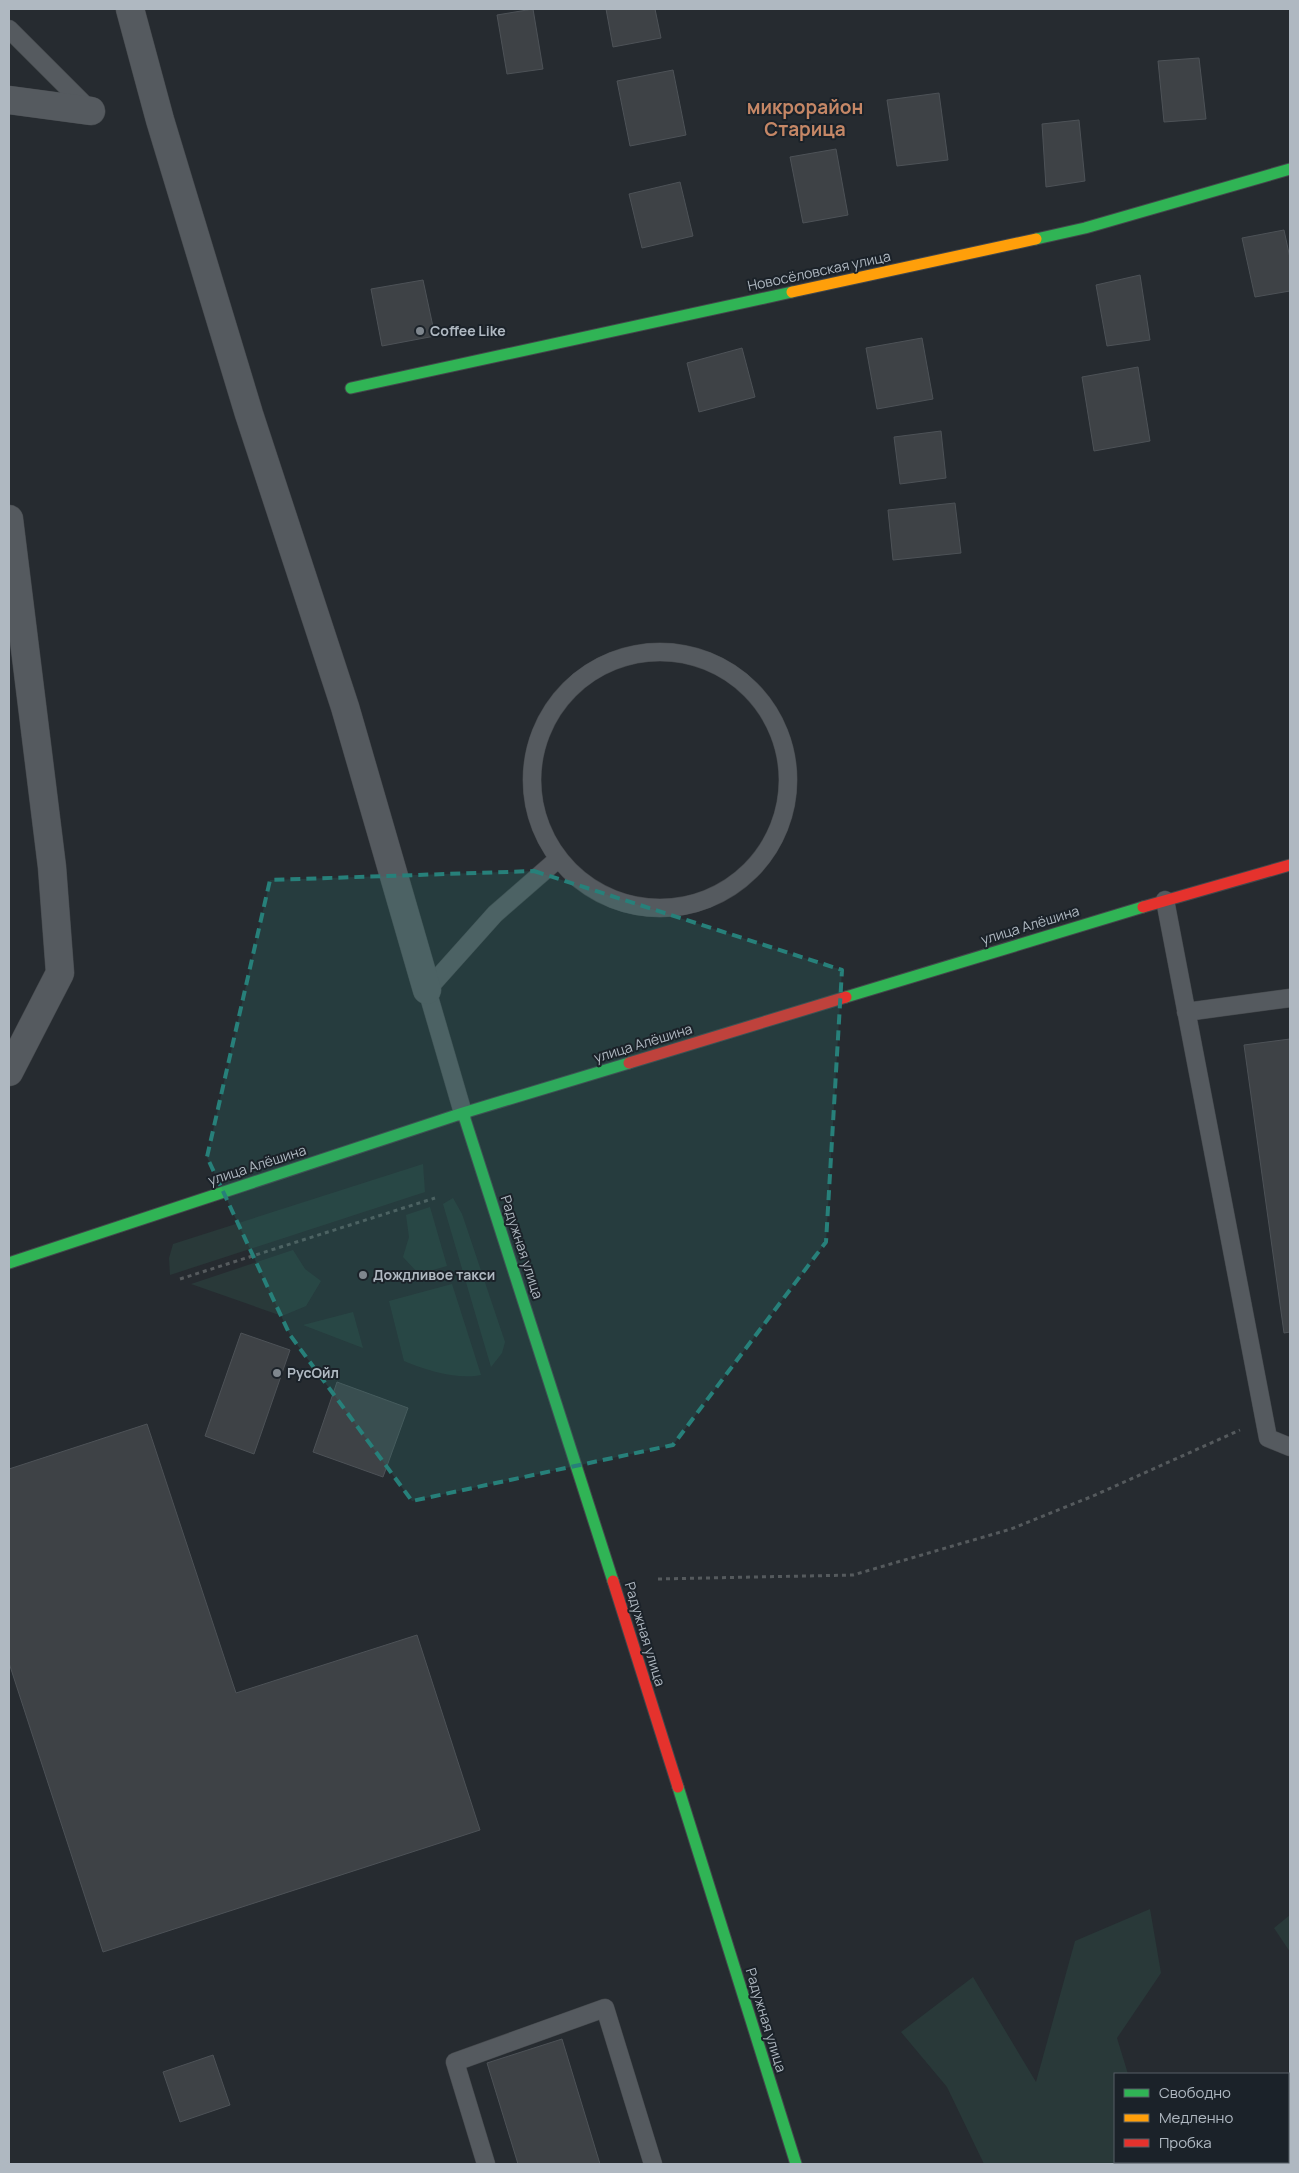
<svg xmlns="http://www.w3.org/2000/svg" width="1299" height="2173" viewBox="0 0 1299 2173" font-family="Manrope,sans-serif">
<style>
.green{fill:#293939}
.building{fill:#3e4246;stroke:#4d5257}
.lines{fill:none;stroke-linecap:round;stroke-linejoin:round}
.lane-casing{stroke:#43474b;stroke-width:19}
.street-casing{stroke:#43474b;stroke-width:29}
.fast-casing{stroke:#43474b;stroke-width:13}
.slow-casing{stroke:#43474b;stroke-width:13}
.jam-casing{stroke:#43474b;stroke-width:13}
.path{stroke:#555a5d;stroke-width:3;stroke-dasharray:4 4;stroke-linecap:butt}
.lane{stroke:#555a5f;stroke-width:18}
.street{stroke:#555a5f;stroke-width:28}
.fast{stroke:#30b455;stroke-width:11}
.slow{stroke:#ff9f0a;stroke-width:11}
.jam{stroke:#e5322d;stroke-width:11}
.marked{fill:#27807a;fill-opacity:0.2;stroke:#27807a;stroke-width:4;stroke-dasharray:10 6;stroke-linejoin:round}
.poi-dot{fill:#7f878e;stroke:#1b2229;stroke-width:2}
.labels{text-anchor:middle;stroke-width:4;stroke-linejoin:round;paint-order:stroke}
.street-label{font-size:14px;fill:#afb8c1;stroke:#1b2229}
.poi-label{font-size:14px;font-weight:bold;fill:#afb8c1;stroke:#1b2229;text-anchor:start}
.district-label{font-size:19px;font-weight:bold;fill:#c58766;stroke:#1b2229}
</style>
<rect width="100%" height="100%" fill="#262b30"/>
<!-- green -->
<path class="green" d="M 423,1164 L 425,1192 L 170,1275 L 169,1258 L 173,1244 Z
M 453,1198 L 462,1214 L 505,1342 L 502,1353 L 491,1367 L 443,1204 Z
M 430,1207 L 447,1266 L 419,1274 L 403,1257 L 409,1237 L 406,1215 Z
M 293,1250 L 305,1269 L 321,1281 L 306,1306 L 282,1316 L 191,1284 Z
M 452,1284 L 481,1375 C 458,1380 425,1370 404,1361 L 389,1301 Z
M 353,1312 L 363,1348 L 303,1325 Z
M 1150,1909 L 1161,1973 L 1117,2038 L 1128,2074 L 1115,2074 L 1115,2162 L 1160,2162 L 1161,2164 L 984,2164 L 947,2087 L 901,2032 L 973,1977 L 1036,2082 L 1075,1941 Z
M 1290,1915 L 1290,1952 L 1274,1928 Z"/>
<!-- building -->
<path class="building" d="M 533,9 L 543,69 L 507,74 L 497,15 Z
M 606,9 L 655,9 L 661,38 L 613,47 Z
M 1199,58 L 1206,119 L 1164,122 L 1158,61 Z
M 673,70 L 686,135 L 630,146 L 617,81 Z
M 939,93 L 948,160 L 897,166 L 887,100 Z
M 1079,120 L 1085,181 L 1046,187 L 1042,124 Z
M 836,149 L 848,215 L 803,223 L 790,157 Z
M 680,182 L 693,236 L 642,248 L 629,194 Z
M 1284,230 L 1290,258 L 1290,291 L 1255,297 L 1242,238 Z
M 1140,275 L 1150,340 L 1107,346 L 1096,285 Z
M 423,280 L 435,336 L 382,346 L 371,289 Z
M 922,338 L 933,399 L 877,409 L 866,348 Z
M 742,348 L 755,397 L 699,412 L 687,363 Z
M 1138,367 L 1150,441 L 1094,451 L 1082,377 Z
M 941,431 L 946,478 L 900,484 L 894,437 Z
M 955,503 L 961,553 L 893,560 L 888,510 Z
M 1290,1039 L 1290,1332 L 1284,1333 L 1244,1045 Z
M 241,1333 L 290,1350 L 254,1454 L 205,1436 Z
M 337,1382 L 408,1408 L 383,1477 L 313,1452 Z
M 147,1424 L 236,1693 L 417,1635 L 480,1830 L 103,1952 L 9,1663 L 9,1469 Z
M 562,2039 L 600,2164 L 518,2164 L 487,2063 Z
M 213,2055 L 230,2105 L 180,2122 L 163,2072 Z"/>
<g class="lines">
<!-- lane casing -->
<g class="lane-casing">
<path id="lane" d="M 9,29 L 91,111
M532 780a128 128 0 1 1 256 0a128 128 0 1 1-256 0Z
M 1165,900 L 1268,1438 L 1290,1447
M 1186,1012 L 1290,998
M 463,1113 L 427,990 L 495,914 L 558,859
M 486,2164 L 455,2062 L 605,2008 L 653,2164"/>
</g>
<!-- street casing -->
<g class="street-casing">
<path id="street" d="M 130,9 L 160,120 L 249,414 L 345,707 L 427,990
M 9,100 L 91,111
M 9,519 L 52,867 L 60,973 L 9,1072"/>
</g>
<!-- fast casing -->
<g class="fast-casing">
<path id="fast" d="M 1036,239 L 1085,228 L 1290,169
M 351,388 L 792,292
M 846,997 L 1143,907
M 463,1113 L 613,1581
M 9,1263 L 463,1113 L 629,1063
M 678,1787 L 796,2164"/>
</g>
<!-- slow casing -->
<g class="slow-casing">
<path id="slow" d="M 792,292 L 1036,239"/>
</g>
<!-- jam casing -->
<g class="jam-casing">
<path id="jam" d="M 1143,907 L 1290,865
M 629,1063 L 846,997
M 613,1581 L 678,1787"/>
</g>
<!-- path -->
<path class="path" d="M 180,1279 L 435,1198
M 658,1579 L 853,1575 L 1011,1529 L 1093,1496 L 1240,1430"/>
<!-- lane -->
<use href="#lane" class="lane"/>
<!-- street -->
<use href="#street" class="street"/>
<!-- fast -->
<use href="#fast" class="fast"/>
<!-- slow -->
<use href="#slow" class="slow"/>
<!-- jam -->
<use href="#jam" class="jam"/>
</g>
<!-- marked area -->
<path class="marked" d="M 534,871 L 842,970 L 826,1242 L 673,1445 L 412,1501 L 290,1335 L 207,1157 L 270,880 Z"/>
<!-- markers -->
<g class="poi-dot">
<circle cx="420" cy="331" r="5"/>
<circle cx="363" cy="1275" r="5"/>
<circle cx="277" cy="1373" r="5"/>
</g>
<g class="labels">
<!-- street labels -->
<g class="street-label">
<text transform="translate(819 271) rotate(-12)" y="5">Новосёловская улица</text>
<text transform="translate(1030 925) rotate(-17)" y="5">улица Алёшина</text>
<text transform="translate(643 1043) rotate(-17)" y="5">улица Алёшина</text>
<text transform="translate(257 1165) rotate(-18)" y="5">улица Алёшина</text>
<text transform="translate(522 1247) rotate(72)" y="5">Радужная улица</text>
<text transform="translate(645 1634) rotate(73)" y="5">Радужная улица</text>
<text transform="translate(766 2020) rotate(73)" y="5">Радужная улица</text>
</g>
<!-- poi labels -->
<g class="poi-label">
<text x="430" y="336">Coffee Like</text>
<text x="373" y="1280">Дождливое такси</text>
<text x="287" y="1378">РусОйл</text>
</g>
<!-- district labels -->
<g class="district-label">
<text x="805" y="114">микрорайон<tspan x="805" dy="22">Старица</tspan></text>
</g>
</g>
<!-- border -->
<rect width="1299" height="2173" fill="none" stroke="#afb8c1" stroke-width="20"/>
<!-- legend -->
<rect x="1114" y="2073" width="175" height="90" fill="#1b2229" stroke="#565e66"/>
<rect x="1124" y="2089" width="25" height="8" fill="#30b455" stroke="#565e66"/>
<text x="1159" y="2098" font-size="15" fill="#afb8c1">Свободно</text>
<rect x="1124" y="2114" width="25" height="8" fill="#ff9f0a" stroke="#565e66"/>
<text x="1159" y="2123" font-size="15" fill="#afb8c1">Медленно</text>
<rect x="1124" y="2139" width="25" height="8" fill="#e5322d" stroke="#565e66"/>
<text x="1159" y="2148" font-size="15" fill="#afb8c1">Пробка</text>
</svg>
